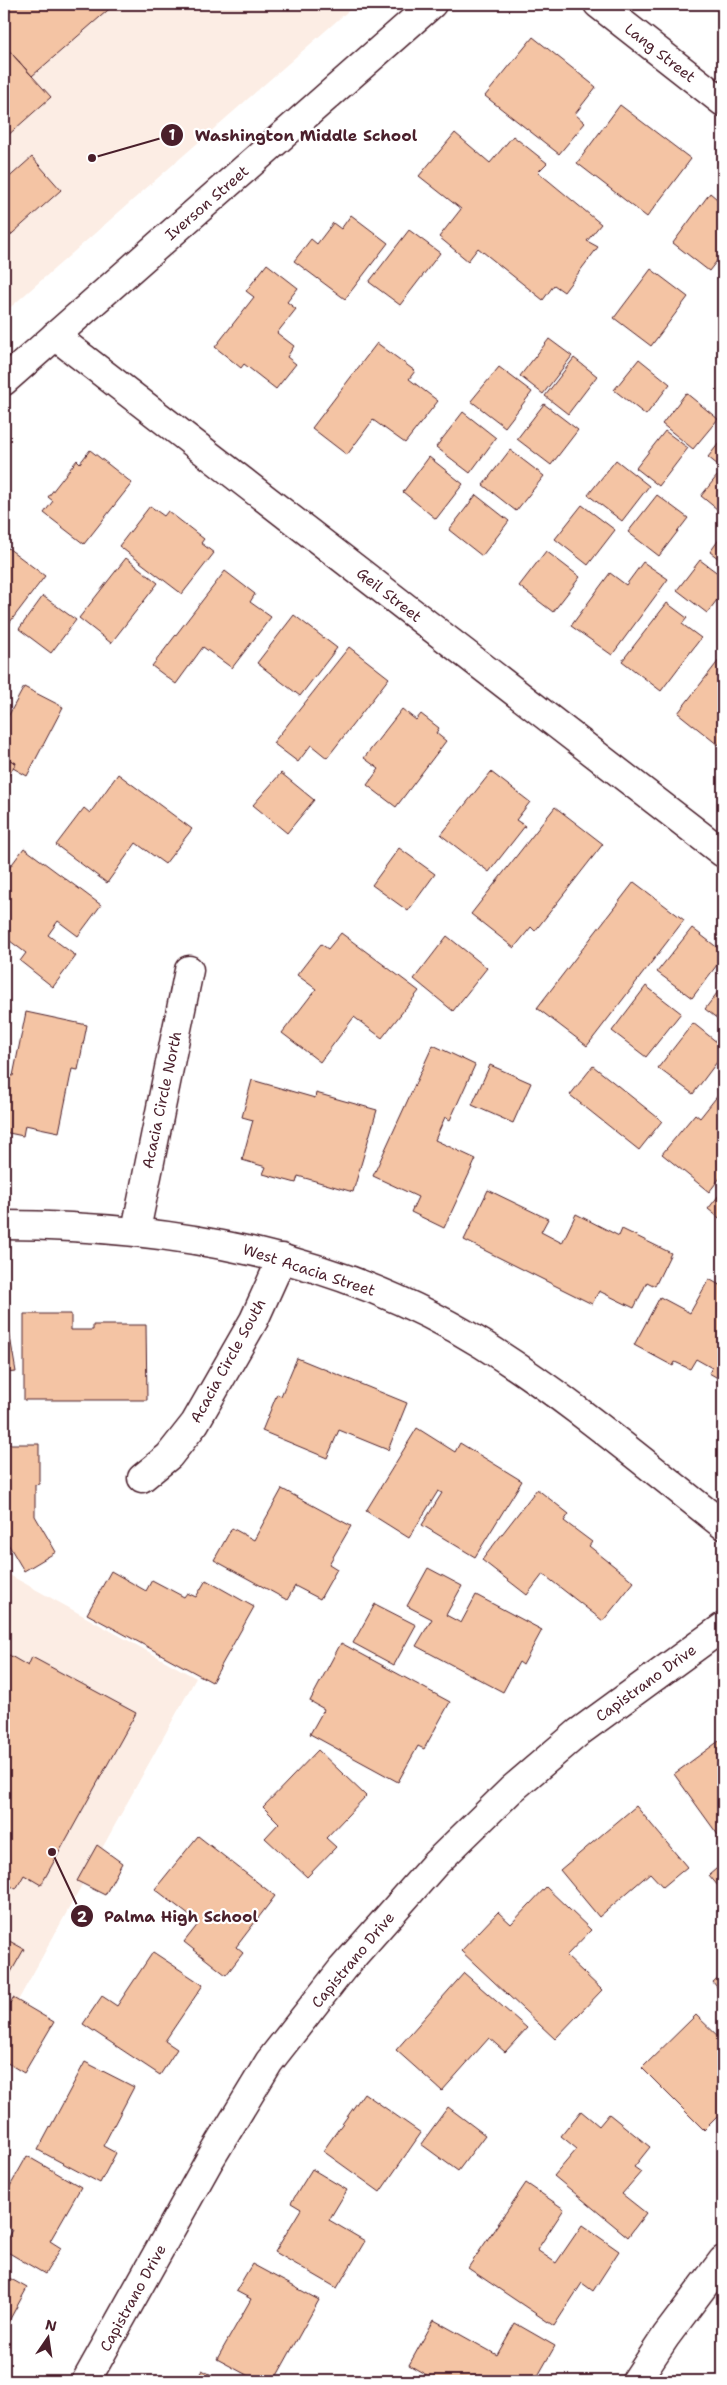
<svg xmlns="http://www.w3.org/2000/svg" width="727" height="2385" viewBox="0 0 727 2385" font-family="'Shantell Sans',sans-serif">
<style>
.built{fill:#fcede4}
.building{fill:#f4c4a4;stroke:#4a1f2b}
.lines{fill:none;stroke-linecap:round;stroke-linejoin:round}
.street-casing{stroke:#4a1f2b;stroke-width:31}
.secondary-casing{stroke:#4a1f2b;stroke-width:31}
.street{stroke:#fff;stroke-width:28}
.secondary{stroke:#fff;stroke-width:28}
.labels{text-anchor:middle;stroke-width:4.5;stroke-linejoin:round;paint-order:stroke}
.street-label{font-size:15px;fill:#4a1f2b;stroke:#fff}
.leader{fill:none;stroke:#4a1f2b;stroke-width:2}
.callout-dot{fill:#4a1f2b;stroke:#fff;stroke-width:2}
.mark-label{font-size:15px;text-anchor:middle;font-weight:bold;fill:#fff}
.callout-label{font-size:16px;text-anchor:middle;font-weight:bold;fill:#4a1f2b;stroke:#fff;stroke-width:4.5;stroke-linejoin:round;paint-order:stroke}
</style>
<rect width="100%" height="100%" fill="#fff"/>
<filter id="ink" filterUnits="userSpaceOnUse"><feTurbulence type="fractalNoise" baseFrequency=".02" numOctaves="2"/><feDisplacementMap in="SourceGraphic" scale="10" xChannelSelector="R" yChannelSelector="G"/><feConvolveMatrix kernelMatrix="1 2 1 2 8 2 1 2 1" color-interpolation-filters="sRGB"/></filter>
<g filter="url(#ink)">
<!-- built -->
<path class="built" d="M 4,4 L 356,4 L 4,313 Z
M 4,1572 L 196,1678 L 4,2026 Z"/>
<!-- building -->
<path class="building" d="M 4,4 L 115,4 L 32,76 L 4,45 Z
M 533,37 L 596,87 L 575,114 L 585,123 L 559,154 L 485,96 Z
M 4,45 L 51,97 L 6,137 L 4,135 Z
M 620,105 L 691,159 L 647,217 L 577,163 Z
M 455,133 L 490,163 L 513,136 L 547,163 L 538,172 L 601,224 L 587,241 L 598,247 L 564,292 L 554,285 L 543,300 L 478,248 L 468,261 L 439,237 L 461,209 L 419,176 Z
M 32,157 L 61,190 L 4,241 L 4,182 Z
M 710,193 L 723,204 L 723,253 L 709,271 L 673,243 Z
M 351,215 L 388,243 L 345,299 L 294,261 L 311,239 L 317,244 L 333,223 L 341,229 Z
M 409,230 L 440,253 L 400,305 L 369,282 Z
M 267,264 L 298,288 L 287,302 L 296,309 L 277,333 L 294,346 L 287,357 L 296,364 L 276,389 L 244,364 L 241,368 L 215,347 L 254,297 L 246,291 Z
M 651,269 L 688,297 L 651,346 L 614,318 Z
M 549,339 L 572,356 L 543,394 L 520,376 Z
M 377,343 L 415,371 L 409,379 L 438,401 L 405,443 L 373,420 L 347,455 L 312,428 Z
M 574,358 L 597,376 L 568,414 L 545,396 Z
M 639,359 L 670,384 L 646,415 L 614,390 Z
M 499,367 L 532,392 L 505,427 L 471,401 Z
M 686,393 L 718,419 L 693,449 L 662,424 Z
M 544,404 L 578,430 L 551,465 L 517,439 Z
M 463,412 L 496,438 L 470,473 L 436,447 Z
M 665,431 L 688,448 L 659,486 L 636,468 Z
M 723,438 L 723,469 L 708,457 Z
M 90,450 L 132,483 L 84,544 L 44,513 L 53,501 L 48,497 L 77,460 L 80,463 Z
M 510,450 L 544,476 L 516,511 L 483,485 Z
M 429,457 L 463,484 L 436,519 L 403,492 Z
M 616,460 L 649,486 L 622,521 L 588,495 Z
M 717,476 L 723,481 L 723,514 L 701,496 Z
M 476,495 L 509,521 L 482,556 L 449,530 Z
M 657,495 L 688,518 L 659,556 L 628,532 Z
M 582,505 L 615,530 L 588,565 L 555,539 Z
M 150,506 L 164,516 L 168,511 L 204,539 L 201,543 L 214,553 L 182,594 L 119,546 Z
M 723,534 L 723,562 L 710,552 Z
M 4,545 L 45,576 L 4,630 Z
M 546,551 L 580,577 L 553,612 L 519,586 Z
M 126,558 L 158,583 L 111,643 L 79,618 Z
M 700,560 L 723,577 L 723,592 L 707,613 L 677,590 Z
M 643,562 L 668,579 L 612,655 L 571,626 L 610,573 L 626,585 Z
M 225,571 L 255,594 L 250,602 L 271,617 L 232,668 L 203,647 L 176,684 L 152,666 Z
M 43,596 L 76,620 L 51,653 L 19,629 Z
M 667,603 L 687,618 L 682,624 L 701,638 L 661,691 L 622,661 Z
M 294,615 L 337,648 L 300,696 L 257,663 Z
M 349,647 L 389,678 L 327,758 L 311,745 L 298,762 L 273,743 Z
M 723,655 L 723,739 L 718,745 L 678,713 Z
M 24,687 L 63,707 L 27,776 L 13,768 L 16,763 L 4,757 L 4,724 Z
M 402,709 L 416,720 L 421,714 L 439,728 L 436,733 L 446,741 L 396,807 L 367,785 L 379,769 L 364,758 Z
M 4,757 L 16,763 L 6,780 L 4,778 Z
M 491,772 L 530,802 L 516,820 L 525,826 L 489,872 L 441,835 Z
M 281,773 L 314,800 L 287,833 L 253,805 Z
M 118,774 L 192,829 L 165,864 L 136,843 L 107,883 L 56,845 L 84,808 L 90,813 Z
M 555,807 L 603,844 L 535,931 L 531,927 L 514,948 L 471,914 Z
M 24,848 L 101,905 L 78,936 L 58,921 L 48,935 L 76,956 L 53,987 L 20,961 L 26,953 L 6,938 L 4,941 L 4,875 Z
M 399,848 L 435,874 L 408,911 L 372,885 Z
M 634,882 L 684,920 L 587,1046 L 537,1008 Z
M 692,928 L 723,952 L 723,957 L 692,998 L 657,972 Z
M 341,933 L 419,991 L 382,1038 L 354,1017 L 320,1062 L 282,1033 L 316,989 L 297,975 L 321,944 L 328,949 Z
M 447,936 L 487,968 L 453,1011 L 414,979 Z
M 723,985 L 723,1023 L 705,1009 Z
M 646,986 L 681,1013 L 646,1057 L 612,1031 Z
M 26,1012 L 87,1025 L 78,1070 L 72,1069 L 59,1132 L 25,1125 L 23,1136 L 4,1132 L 4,1074 L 13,1076 Z
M 693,1023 L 723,1047 L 723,1054 L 693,1094 L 658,1068 Z
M 433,1045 L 475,1065 L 450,1120 L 445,1117 L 435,1140 L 476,1159 L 444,1228 L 411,1212 L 418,1197 L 373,1176 Z
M 490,1065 L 531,1083 L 513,1123 L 472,1105 Z
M 593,1066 L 662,1121 L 639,1150 L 570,1095 Z
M 252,1080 L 315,1098 L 316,1093 L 377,1110 L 353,1192 L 298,1176 L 296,1183 L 263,1174 L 266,1167 L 242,1160 L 253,1120 L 242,1117 Z
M 723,1089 L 723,1174 L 709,1192 L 662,1154 L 695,1114 L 700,1118 Z
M 488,1190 L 548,1219 L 541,1232 L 562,1243 L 576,1214 L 619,1236 L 622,1229 L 671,1253 L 655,1286 L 647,1282 L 634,1308 L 599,1291 L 592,1304 L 464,1240 Z
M 723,1190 L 723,1221 L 708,1209 Z
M 709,1279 L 723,1287 L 723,1381 L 709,1373 L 712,1368 L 696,1359 L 690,1369 L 675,1362 L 673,1366 L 634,1345 L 660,1297 L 690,1313 Z
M 24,1314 L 71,1314 L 71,1330 L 93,1330 L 93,1325 L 146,1325 L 147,1400 L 24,1400 Z
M 7,1319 L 16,1372 L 4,1373 L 4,1320 Z
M 297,1358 L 407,1403 L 388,1450 L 339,1430 L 327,1458 L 262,1431 L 277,1394 L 281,1396 Z
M 417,1428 L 455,1452 L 460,1443 L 522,1481 L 475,1557 L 422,1525 L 442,1493 L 438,1491 L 409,1538 L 366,1511 Z
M 4,1444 L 39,1444 L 39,1484 L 35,1485 L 35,1516 L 56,1552 L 24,1571 L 4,1537 Z
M 282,1489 L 351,1526 L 329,1564 L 337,1569 L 320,1599 L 295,1586 L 287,1600 L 214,1560 L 232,1528 L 254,1540 Z
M 537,1489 L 569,1514 L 564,1521 L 592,1542 L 589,1546 L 634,1582 L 603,1621 L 543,1574 L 527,1595 L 482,1560 Z
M 428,1568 L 462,1586 L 446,1615 L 461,1623 L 476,1595 L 542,1630 L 523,1665 L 519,1662 L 503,1692 L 416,1646 L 432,1619 L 407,1606 Z
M 111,1571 L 146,1591 L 152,1580 L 184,1597 L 187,1593 L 196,1597 L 206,1580 L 254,1607 L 212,1682 L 87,1614 Z
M 375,1604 L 416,1625 L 394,1665 L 353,1643 Z
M 341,1643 L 450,1702 L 424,1749 L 418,1746 L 398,1782 L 310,1734 L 324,1709 L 310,1701 Z
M 4,1652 L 28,1666 L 32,1657 L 136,1713 L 41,1885 L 24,1875 L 16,1889 L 4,1882 Z
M 723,1738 L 723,1831 L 718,1835 L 674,1774 Z
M 318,1750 L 366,1796 L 326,1838 L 336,1847 L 307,1877 L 265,1838 L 279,1823 L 263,1807 Z
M 636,1806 L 687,1867 L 663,1887 L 650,1873 L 599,1917 L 560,1870 Z
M 198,1836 L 275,1896 L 236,1947 L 243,1953 L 226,1975 L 184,1942 L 199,1923 L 155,1889 Z
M 97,1845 L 122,1863 L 105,1895 L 77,1881 Z
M 723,1863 L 723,1892 L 709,1875 Z
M 546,1887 L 591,1930 L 566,1956 L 602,1990 L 555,2039 L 461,1951 L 498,1912 L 511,1924 Z
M 4,1938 L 24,1949 L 6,1981 L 9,1983 L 4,1992 Z
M 153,1952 L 203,1985 L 165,2041 L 177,2049 L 160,2075 L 83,2024 L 102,1996 L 117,2006 Z
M 464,1973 L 527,2028 L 505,2052 L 489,2038 L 442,2091 L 396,2050 Z
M 723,1973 L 723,1995 L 713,1982 Z
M 13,1998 L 54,2022 L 24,2073 L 4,2061 L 4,2014 Z
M 696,2015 L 723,2041 L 723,2111 L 704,2130 L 642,2068 Z
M 85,2062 L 134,2087 L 103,2146 L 116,2153 L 100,2183 L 38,2150 Z
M 364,2093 L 421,2133 L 380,2192 L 323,2151 Z
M 448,2107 L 485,2135 L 458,2171 L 421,2144 Z
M 581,2111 L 599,2126 L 609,2114 L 650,2147 L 634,2167 L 641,2172 L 622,2194 L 646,2213 L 628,2237 L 554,2176 L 577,2149 L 561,2136 Z
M 27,2156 L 81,2187 L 50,2241 L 61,2248 L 45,2274 L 4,2250 L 4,2244 L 12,2230 L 4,2226 L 4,2197 Z
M 312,2169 L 347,2190 L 329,2220 L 365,2241 L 337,2288 L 275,2252 L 301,2209 L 291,2203 Z
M 526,2183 L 564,2209 L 537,2250 L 556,2263 L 582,2225 L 619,2251 L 593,2291 L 582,2283 L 554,2326 L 468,2268 Z
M 252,2264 L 319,2300 L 274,2381 L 258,2381 L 217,2359 L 251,2299 L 236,2291 Z
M 4,2275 L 27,2288 L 4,2330 Z
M 434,2320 L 497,2355 L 515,2323 L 555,2346 L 535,2381 L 437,2381 L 409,2365 Z
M 202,2370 L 223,2381 L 196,2381 Z"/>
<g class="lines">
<!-- street casing -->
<g class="street-casing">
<path id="street" d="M 598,4 L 723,102
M 55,336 L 723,853
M 136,1230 L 189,970
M 142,1478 L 169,1456 L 195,1423 L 254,1320 L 282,1258
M 86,2381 L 209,2161 L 269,2062 L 342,1969 L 435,1864 L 511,1790 L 579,1732 L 723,1627"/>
</g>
<!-- secondary casing -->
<g class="secondary-casing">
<path id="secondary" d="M 4,381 L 432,4
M 4,1225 C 172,1226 336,1254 482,1344 C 567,1397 644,1463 723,1525
M 636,2381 L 666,2336 L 723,2260"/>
</g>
<!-- street -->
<use href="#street" class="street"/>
<!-- secondary -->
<use href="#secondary" class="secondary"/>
</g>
</g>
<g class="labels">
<!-- street labels -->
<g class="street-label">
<text transform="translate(660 53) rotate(38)" y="5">Lang Street</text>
<text transform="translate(207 203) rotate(-41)" y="5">Iverson Street</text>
<text transform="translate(389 595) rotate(38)" y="5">Geil Street</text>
<text transform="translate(162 1100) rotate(-78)" y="5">Acacia Circle North</text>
<text transform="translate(309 1270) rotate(18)" y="5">West Acacia Street</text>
<text transform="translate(228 1361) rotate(-61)" y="5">Acacia Circle South</text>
<text transform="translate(646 1683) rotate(-36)" y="5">Capistrano Drive</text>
<text transform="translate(353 1960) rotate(-50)" y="5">Capistrano Drive</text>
<text transform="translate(133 2298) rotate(-61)" y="5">Capistrano Drive</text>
</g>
</g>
<!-- callouts -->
<path class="leader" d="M92 158L172 135M52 1852L82 1916"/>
<g class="callout-dot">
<circle cx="92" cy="158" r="5"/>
<circle cx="52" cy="1852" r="5"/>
<circle cx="172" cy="135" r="12"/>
<circle cx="82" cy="1916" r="12"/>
</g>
<g class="mark-label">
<text x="172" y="140">1</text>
<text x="82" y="1922">2</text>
</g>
<g class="callout-label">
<text x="306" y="141">Washington Middle School</text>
<text x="181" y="1922">Palma High School</text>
</g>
<!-- margin -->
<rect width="727" height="2385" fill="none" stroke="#fff" stroke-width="20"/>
<rect x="10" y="10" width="707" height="2365" fill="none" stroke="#4a1f2b" stroke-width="2" filter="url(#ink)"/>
<!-- north arrow -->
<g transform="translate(48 2338) rotate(13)" stroke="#ffffff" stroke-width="4" paint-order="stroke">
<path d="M0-4L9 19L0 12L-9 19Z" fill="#4a1f2b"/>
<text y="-8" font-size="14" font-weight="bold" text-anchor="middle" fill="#4a1f2b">N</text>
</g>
</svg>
